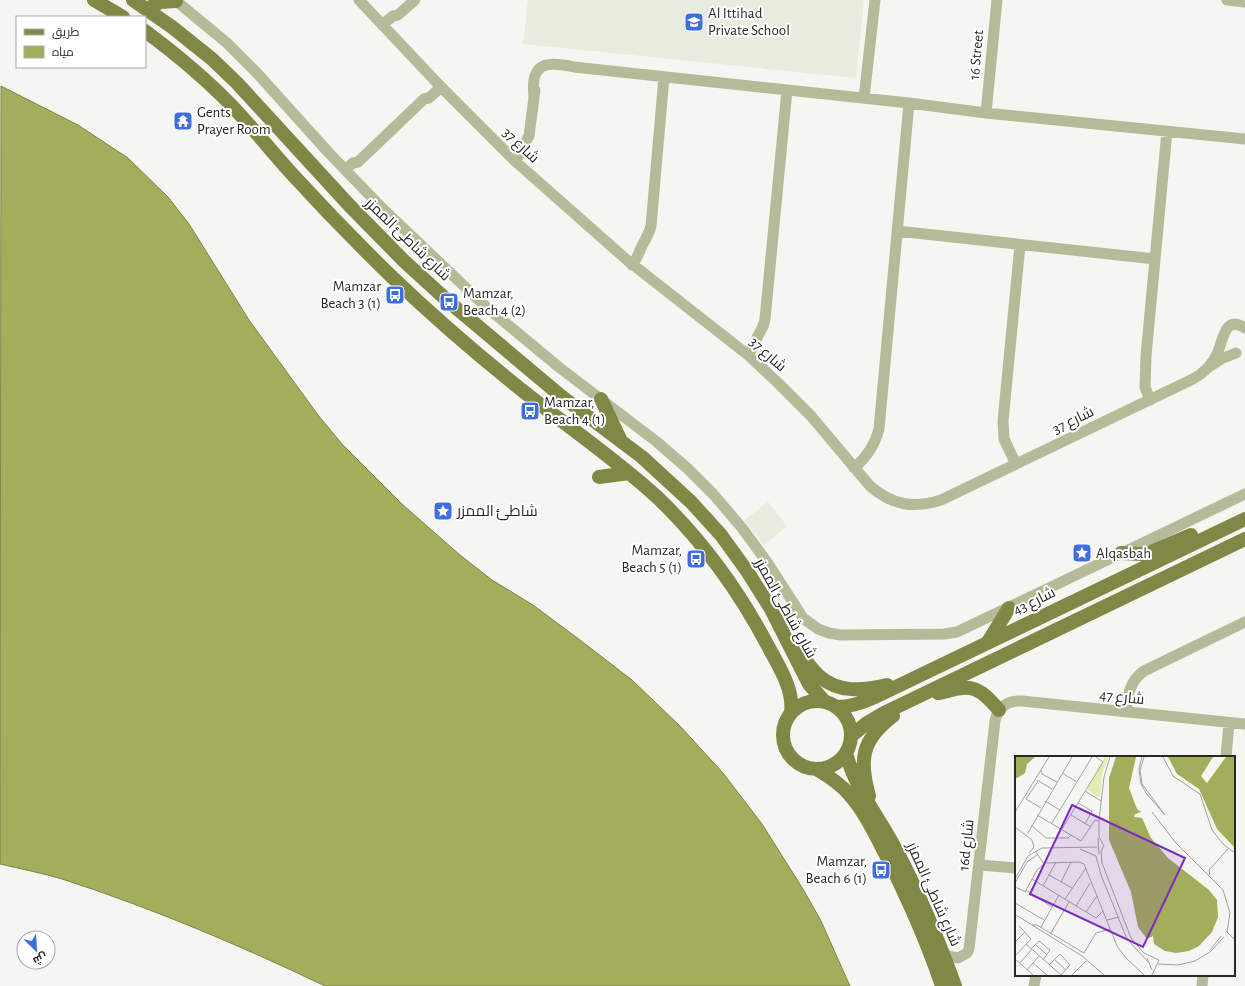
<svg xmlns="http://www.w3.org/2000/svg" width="1245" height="986" viewBox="0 0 1245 986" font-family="'Alegreya Sans',Cairo,sans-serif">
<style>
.built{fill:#e9ebde}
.water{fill:#a4ad5b;stroke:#7f854b}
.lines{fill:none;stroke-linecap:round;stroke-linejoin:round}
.minor{stroke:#b5bb98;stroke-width:11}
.major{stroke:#818845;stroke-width:14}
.labels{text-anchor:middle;stroke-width:4;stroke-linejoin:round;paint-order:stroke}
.poi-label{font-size:15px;fill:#282827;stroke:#fff;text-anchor:start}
.street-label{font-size:15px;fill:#282827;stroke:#fff}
.inset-road{fill:none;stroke:#a3a4a0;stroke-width:1}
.view{fill:#7b2cbf;fill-opacity:0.15;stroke:#7b2cbf;stroke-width:2}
.inset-edge{fill:none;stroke:#282827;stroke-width:2}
</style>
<rect width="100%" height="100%" fill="#f5f6f1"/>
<!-- built -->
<path class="built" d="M 528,0 L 864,0 L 856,78 L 523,44 Z
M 768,502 L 787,526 L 764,545 L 744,520 Z"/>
<!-- water -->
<path class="water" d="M 1,86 L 78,125 L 128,158 L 168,197 L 189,224 L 249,320 L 318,415 L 342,444 L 403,505 L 460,555 L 492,580 L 533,605 L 580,640 L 632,680 L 680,726 L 723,773 L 762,824 L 803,889 L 821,921 L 850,986 L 325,986 C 239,945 152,908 62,879 C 42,873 21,869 0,864 Z"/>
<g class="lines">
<!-- minor -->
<path class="minor" d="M 175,0 L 227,43 L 256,72 L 329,153 L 381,207 L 484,305 L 560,368 L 657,442 L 687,468 L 714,495 L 742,528 L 767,562 L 803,618 L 818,629 L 829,633 L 841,635 L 944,634 L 957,632 L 1245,494
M 359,0 L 441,87 L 515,161 L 627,260 L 748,355 L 777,382 L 811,416 L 870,486 C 892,505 913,509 941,500 L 1193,379 C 1204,373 1212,365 1217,354 C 1223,342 1224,314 1245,328
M 1227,0 L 1245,2
M 382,25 L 393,16 L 398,15 L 415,0
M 534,96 C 530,62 547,61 574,67 L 909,103 L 986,113 L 1245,139
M 864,98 L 875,0
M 986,113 L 997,0
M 515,161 L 521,153 L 522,148 L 529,136 L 535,90
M 345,170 L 353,163 L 358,162 L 424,99 L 429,98 L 441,87
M 897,231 L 1155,259
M 632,265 C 636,260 638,256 640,250 C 644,241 648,237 651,226 L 664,77
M 748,355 C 752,350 754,346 756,340 C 759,333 764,327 765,319 L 787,90
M 1212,365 L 1221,359 L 1236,353
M 1150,400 L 1145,387 L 1146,356 L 1167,131
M 1016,464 L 1004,439 L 1003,421 L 1020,245
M 854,468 C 866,458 875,445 879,429 L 909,103
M 1126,712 C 1128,695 1129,682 1144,671 L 1245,622
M 1226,757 L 1229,723
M 979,865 L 1016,868
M 941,950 L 948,956 L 958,958 L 967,953 L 969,949 L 995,721 C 998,707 1007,700 1022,701 L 1245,724
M 1034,986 L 1036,975
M 1202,986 L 1203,975"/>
<!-- major -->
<path class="major" d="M 94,0 L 123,17
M 133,0 L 172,27 L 212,59 L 237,83 L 349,205 L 404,261 L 449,302 L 561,396 L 642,457 L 691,502 L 721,535 L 747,571 L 771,609 L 809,684 L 824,701
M 147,9 L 160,2 L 176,1
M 145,31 C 176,54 205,78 232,106 C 253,128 272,152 292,174 C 324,209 358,244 392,277 C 438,321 487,363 537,402 C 577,433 620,463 657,497 C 702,540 739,591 768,646 C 779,667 794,689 791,713
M 601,399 L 620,439
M 599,477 L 629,473
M 1121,553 L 1142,554 L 1149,553 L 1191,535
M 988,642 L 1009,608
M 799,651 C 805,660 811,669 819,676 C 838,693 863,691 887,685
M 938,693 C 947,692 955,688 963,688 C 979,686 989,699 999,710
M783 735a34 34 0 1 1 68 0a34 34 0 1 1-68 0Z
M 837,707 C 851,707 862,703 875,697 L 1245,519
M 851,736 L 867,723 L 884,713 L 1245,539
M 846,753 C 855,788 878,816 895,848 C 919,892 938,939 955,986
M 818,770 C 830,777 840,784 849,794 C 865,812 876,836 887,857 C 908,899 927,941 942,986
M 869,796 C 859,760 861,740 893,716"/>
</g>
<!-- icons -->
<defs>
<g id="school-square" transform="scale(1)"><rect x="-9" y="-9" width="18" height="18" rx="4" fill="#3f6edf" stroke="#fff"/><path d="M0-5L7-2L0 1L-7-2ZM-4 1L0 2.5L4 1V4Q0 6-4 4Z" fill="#fff"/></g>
<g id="temple-square" transform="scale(1)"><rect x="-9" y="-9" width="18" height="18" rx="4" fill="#3f6edf" stroke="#fff"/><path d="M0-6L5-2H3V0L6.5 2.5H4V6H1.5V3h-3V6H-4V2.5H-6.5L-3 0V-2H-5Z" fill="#fff"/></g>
<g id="bus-square" transform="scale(1)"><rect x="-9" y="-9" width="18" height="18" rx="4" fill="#3f6edf" stroke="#fff"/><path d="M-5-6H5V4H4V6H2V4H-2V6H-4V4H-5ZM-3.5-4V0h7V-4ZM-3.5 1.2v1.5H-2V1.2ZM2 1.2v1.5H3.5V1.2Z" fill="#fff"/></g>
<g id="sight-square" transform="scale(1)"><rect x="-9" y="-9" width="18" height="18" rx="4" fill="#3f6edf" stroke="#fff"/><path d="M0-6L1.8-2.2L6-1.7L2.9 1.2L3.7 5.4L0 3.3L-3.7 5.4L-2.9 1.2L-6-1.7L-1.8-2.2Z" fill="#fff"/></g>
</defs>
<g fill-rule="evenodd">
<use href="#school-square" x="694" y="22"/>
<use href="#temple-square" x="183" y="121"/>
<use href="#bus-square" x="395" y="295"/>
<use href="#bus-square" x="449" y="302"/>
<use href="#bus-square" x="530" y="411"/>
<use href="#sight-square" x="443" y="511"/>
<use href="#sight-square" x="1082" y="553"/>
<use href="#bus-square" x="696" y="559"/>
<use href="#bus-square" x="881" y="870"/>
</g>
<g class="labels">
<!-- poi labels -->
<g class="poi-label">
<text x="708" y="18">Al Ittihad<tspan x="708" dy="17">Private School</tspan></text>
<text x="197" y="117">Gents<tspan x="197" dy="17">Prayer Room</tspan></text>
<text x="381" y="291" text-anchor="end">Mamzar<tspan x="381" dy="17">Beach 3 (1)</tspan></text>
<text x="463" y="298">Mamzar,<tspan x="463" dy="17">Beach 4 (2)</tspan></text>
<text x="544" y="407">Mamzar,<tspan x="544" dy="17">Beach 4 (1)</tspan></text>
<text x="457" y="516">شاطئ الممزر</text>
<text x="682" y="555" text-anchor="end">Mamzar,<tspan x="682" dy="17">Beach 5 (1)</tspan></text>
<text x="1096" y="558">Alqasbah</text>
<text x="867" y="866" text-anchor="end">Mamzar,<tspan x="867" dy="17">Beach 6 (1)</tspan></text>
</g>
<!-- street labels -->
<g class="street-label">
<text transform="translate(976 55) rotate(-85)" y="5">16 Street</text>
<text transform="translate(521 145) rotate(43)" y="5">شارع 37</text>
<text transform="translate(408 239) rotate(44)" y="5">شارع شاطئ الممزر</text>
<text transform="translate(768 354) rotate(42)" y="5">شارع 37</text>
<text transform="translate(1073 420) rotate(-26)" y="5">شارع 37</text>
<text transform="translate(1034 601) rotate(-26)" y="5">شارع 43</text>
<text transform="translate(786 608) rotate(61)" y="5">شارع شاطئ الممزر</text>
<text transform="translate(1122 697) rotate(6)" y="5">شارع 47</text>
<text transform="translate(966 845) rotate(-84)" y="5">16d شارع</text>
<text transform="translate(934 894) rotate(66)" y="5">شارع شاطئ الممزر</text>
</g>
</g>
<!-- overview -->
<g transform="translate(1015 756)">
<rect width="220" height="220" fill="#f5f6f1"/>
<path d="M 90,1 L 93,1 L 87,17 L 85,40 L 82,41 L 72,33 Z" fill="#e3ebaf"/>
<path d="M 0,1 L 20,1 L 12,8 L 10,17 L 2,22 L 0,22 ZM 101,1 L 121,1 L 114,32 L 122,53 L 126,56 L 120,58 L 119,61 L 127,62 L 136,82 L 153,102 L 194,134 L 202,144 L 203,161 L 197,176 L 184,190 L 174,195 L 161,197 L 150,195 L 139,188 L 138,180 L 132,183 L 123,171 L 116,136 L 94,84 L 94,22 ZM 153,1 L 198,1 L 186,20 L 192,27 L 211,1 L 220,1 L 220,92 L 202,73 L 184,33 L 162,18 Z" fill="#a4ad5b"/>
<path class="inset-road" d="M 95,1 L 89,21 L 84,64 L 84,81 L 89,90 L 86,95 L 87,107 L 116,182 L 129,197 L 144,204 L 137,219M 127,1 L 124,13 L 126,28 L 131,37 L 150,59 L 127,28 L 125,14 L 129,1M 148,1 L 158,20 L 185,38 L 197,74 L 209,89 L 220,97M 26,14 L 27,18 L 42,26M 47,17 L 62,26M 22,24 L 37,33M 70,35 L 86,45M 11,43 L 23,25M 11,43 L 26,52M 30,45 L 45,54M 63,47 L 77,55 L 70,68M 0,56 L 34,1M 137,56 L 161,87 L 208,134 L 215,157 L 212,176 L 220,184M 22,59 L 66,85 L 80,64 L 83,65M 56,59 L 76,71M 37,67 L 77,1M 16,69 L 31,82 L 53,82 L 56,79M 0,71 L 17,84 L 19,91 L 14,97M 47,73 L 88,6 L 81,1M 13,77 L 57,1M 83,82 L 84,98M 65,93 L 81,100 L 86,119 L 112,183 L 133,206M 21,96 L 29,108M 31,107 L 64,106 L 69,108 L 102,190 L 111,202 L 129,219M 34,119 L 57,132M 195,119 L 194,114 L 213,93M 0,123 L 13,100 L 27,92 L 82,91M 17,123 L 81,162 L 88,155M 46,126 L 56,106M 0,127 L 12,106 L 22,99M 28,130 L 41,106M 0,131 L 11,136M 11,134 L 37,151M 10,136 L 22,114 L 29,108M 50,143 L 71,112M 0,147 L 29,164M 61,150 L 75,127M 71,156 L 82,140M 1,159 L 67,200 L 89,219M 92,164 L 104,161M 17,169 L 22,169 L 69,197M 26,171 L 44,139M 36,177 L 54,146M 0,186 L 10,176M 11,188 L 46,219M 20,188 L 32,199M 16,193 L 24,185 L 35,194 L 28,204M 196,193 L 206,180M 69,197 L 81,177 L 95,173M 0,200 L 16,183 L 4,170M 132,202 L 137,214M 0,203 L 18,219M 39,203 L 51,214M 5,207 L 17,193M 18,207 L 32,219M 143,208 L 163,209 L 180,205 L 195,196 L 209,181M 34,209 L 45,198 L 55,209 L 46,219M 12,214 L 24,200M 57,219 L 71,205"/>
<path class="view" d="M 57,49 L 170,102 L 128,191 L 15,138 Z"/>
<rect width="220" height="220" class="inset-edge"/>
</g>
<!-- legend -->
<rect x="16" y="16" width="130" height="52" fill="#ffffff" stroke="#a9a9a9"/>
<rect x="24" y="29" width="20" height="6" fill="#818845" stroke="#a9a9a9"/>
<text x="52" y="36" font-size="12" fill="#282827">طريق</text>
<rect x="24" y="46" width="20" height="12" fill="#a4ad5b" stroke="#a9a9a9"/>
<text x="52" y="56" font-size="12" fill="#282827">مياه</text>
<!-- north arrow -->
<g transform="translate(36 950) rotate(155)"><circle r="19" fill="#ffffff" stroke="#a9a9a9"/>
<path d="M0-3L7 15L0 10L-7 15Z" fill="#3f6edf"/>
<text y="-6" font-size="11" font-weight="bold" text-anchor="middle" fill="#282827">ش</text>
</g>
</svg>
